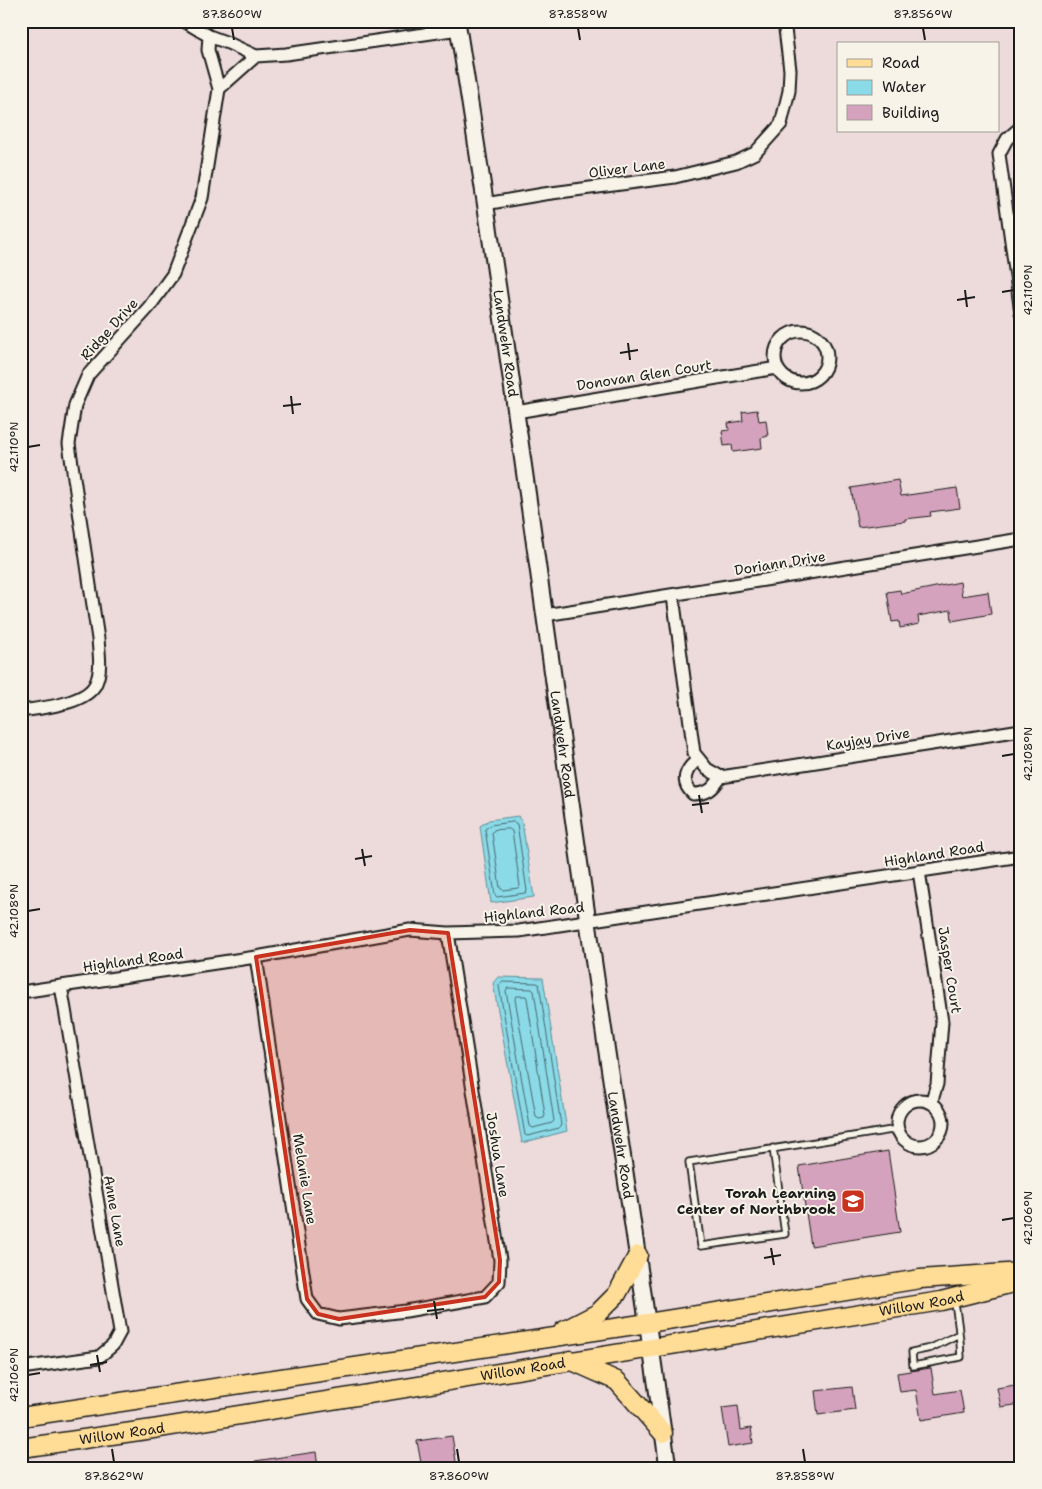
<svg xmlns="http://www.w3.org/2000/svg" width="1042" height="1489" viewBox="0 0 1042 1489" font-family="'Shantell Sans',sans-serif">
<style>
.water{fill:#8bdae8;stroke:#5f8e96}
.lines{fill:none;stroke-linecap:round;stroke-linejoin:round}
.shore{stroke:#48686e;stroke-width:1}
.building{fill:#d5a2bd;stroke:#1c1c1c}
.service-casing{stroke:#1c1c1c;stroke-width:9}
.minor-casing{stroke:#1c1c1c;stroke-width:15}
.secondary-casing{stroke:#1c1c1c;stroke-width:19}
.primary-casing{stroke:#1c1c1c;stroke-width:21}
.service{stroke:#f7f3e8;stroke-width:5.5}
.minor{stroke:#f7f3e8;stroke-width:11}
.secondary{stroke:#f7f3e8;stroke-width:15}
.primary{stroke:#ffdd96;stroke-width:18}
.marked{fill:#c8321e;fill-opacity:0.2;stroke:#c8321e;stroke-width:4;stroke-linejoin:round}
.ticks{fill:none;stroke:#1c1c1c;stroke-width:2}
.labels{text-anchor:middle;stroke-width:4;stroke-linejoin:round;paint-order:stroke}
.street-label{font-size:14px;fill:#1c1c1c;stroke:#f7f3e8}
.poi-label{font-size:14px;font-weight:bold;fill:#1c1c1c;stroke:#f7f3e8;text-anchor:end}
.neatline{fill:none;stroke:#1c1c1c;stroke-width:2}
.ticks-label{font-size:12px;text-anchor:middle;fill:#1c1c1c}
</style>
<rect width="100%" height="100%" fill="#eddbdb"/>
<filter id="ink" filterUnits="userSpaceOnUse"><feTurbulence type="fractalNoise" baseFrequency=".02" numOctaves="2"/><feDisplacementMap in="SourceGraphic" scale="10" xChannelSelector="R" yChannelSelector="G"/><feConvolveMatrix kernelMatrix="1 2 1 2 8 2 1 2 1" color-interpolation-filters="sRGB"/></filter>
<g filter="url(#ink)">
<!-- water -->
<path class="water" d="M 518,816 L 522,822 L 534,897 L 491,903 L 480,826 L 489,820 Z
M 498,977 L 543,978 L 567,1131 L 522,1143 L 493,983 Z"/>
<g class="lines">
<!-- shore -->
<path class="shore" d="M 514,822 L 517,824 L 527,891 L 525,893 L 497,897 L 495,895 L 485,829 L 491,825 Z
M 509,829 L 512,831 L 520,886 L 518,888 L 503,890 L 500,888 L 492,833 L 494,830 Z
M 502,982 L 537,983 L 539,984 L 561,1125 L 559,1128 L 528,1136 L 525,1135 L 499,986 Z
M 508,988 L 532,989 L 534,991 L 554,1121 L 552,1123 L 533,1128 L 530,1126 L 506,991 Z
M 517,996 L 526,996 L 527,998 L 545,1115 L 544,1118 L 539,1119 L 536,1117 L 515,999 Z"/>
</g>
<!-- building -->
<path class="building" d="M 757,410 L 759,421 L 766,420 L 768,436 L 761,438 L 762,448 L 733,452 L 732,445 L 724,446 L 722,431 L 729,430 L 728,423 L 743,421 L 742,412 Z
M 898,480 L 901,496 L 957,488 L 960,508 L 930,512 L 931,516 L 905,519 L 905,521 L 858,527 L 851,488 Z
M 960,582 L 962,596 L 988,592 L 991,614 L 952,621 L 951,610 L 918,616 L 919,624 L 900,628 L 899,621 L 892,622 L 887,592 L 900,590 L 901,594 Z
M 888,1151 L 900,1232 L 811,1246 L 799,1166 Z
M 931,1368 L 935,1394 L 960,1390 L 964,1413 L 921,1420 L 916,1390 L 900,1392 L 897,1373 Z
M 1021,1384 L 1021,1404 L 1001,1407 L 997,1388 Z
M 852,1387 L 855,1410 L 818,1415 L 815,1391 Z
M 738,1406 L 741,1430 L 751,1428 L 753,1443 L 728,1447 L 722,1408 Z
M 452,1436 L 457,1468 L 422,1468 L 417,1441 Z
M 316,1452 L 318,1468 L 255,1468 L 255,1461 Z"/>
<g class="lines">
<!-- service casing -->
<g class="service-casing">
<path id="service" d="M 773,1148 L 785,1234 L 701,1246 L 689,1162 L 898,1129
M 954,1299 C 958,1318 960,1338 961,1357 L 913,1366 L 912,1352 L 931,1348 L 959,1334"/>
</g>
<!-- minor casing -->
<g class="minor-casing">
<path id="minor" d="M 184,21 L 209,36 L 228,43 L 256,56 L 286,54 L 459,29
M 209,36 L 208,50 L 219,89
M 1021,127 L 1007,139 L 999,154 L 1021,313
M 485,204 L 544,194 L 675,177 L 736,162 L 755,153 L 781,124 L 789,91 L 790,70 L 784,21
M775 357a26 26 0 1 1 52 0a26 26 0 1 1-52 0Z
M 516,412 L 777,368
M 673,596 L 694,753 L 707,769 L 721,777 L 1021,730
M 545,615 L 1021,539
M 21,711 C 42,708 87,704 96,683 C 102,669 99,654 98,639 L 69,444 L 75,405 L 88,375 L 149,307 L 173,274 L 202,198 L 219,89 L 256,56
M 699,759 C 686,768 679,781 693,794 C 708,794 713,789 721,777
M 919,871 L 942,1022 L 937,1084 L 931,1103
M 256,957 L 307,1299 L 318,1314 L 339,1319 L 406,1311 L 485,1297 L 499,1282 L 500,1260 L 448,933
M 21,992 L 256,957 L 410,930 L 448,933 L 519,931 L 1021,856
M897 1123a23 23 0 1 1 46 0a23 23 0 1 1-46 0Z
M 21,1368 L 99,1357 L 113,1345 L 120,1332 L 61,986"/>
</g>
<!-- secondary casing -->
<g class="secondary-casing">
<g id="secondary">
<path id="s1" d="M 457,21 C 505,319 544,617 587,915 C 613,1100 643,1283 668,1468"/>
</g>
</g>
<!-- primary casing -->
<g class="primary-casing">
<g id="primary">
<path d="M 563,1331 L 598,1313 L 617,1294 L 638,1255"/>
<path d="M 570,1360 L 617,1381 L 663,1433"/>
<path d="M 21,1417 L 648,1323 L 920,1279 L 1021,1272"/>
<path id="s2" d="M 21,1448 L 153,1429 L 941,1301 L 1021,1281"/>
</g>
</g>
<!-- service -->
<use href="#service" class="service"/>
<!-- minor -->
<use href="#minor" class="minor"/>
<!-- secondary -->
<use href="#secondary" class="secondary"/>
<!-- primary -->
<use href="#primary" class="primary"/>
</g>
</g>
<!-- marked area -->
<path class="marked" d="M 410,930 L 448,933 L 500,1260 L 499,1282 L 485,1297 L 339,1319 L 318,1314 L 307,1299 L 256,957 Z"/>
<!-- ticks -->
<path class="ticks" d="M 232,28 L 234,40M 578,28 L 580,40M 923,28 L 925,40M 965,290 L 967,307M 1002,292 L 1014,290M 957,300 L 975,297M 628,343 L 630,360M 620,353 L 638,350M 291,396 L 293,414M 283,406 L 301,404M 28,447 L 40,445M 1002,756 L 1014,754M 699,795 L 702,813M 692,805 L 709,803M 362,849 L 365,866M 355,859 L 372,856M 28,911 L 40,909M 1002,1220 L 1014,1218M 771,1248 L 774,1265M 764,1258 L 781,1255M 434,1301 L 437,1319M 427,1311 L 444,1309M 97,1355 L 100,1372M 90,1365 L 107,1362M 28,1375 L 40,1373M 112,1449 L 114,1462M 457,1449 L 459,1462M 803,1449 L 805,1462"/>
<!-- icons -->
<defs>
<g id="school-square" transform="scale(1.25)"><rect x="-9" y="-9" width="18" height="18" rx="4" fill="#c8321e" stroke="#f7f3e8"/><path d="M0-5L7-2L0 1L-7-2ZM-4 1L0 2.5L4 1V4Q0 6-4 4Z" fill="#fff"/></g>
</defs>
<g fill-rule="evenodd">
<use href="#school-square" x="853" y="1201"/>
</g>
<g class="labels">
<!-- street labels -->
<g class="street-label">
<text transform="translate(627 168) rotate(-7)" y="5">Oliver Lane</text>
<text transform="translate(109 329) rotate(-48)" y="5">Ridge Drive</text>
<text dy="5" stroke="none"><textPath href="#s1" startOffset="326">Landwehr Road</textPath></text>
<text transform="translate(644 375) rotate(-9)" y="5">Donovan Glen Court</text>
<text transform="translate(780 563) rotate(-9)" y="5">Doriann Drive</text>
<text transform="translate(868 739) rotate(-9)" y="5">Kayjay Drive</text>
<text dy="5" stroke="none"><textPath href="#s1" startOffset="731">Landwehr Road</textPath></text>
<text transform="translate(934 854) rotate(-9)" y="5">Highland Road</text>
<text transform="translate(534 912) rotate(-6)" y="5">Highland Road</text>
<text transform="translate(133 960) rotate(-8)" y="5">Highland Road</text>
<text transform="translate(950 970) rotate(81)" y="5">Jasper Court</text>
<text dy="5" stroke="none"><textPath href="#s1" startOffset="1136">Landwehr Road</textPath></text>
<text transform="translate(498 1155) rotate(81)" y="5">Joshua Lane</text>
<text transform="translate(305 1179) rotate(81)" y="5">Melanie Lane</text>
<text transform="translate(115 1211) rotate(80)" y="5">Anne Lane</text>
<text dy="5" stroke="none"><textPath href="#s2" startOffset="912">Willow Road</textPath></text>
<text dy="5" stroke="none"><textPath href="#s2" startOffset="508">Willow Road</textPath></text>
<text dy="5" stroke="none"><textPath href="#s2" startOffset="102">Willow Road</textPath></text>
</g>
<!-- poi labels -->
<g class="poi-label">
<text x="836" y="1198">Torah Learning<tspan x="836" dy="16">Center of Northbrook</tspan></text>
</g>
</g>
<!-- margin -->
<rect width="1042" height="1489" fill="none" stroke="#f7f3e8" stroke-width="55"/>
<!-- legend -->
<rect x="837" y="42" width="162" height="90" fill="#f7f3e8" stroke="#9f9d96"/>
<rect x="847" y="59" width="25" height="8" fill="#ffdd96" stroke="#9f9d96"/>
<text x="882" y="68" font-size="15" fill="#1c1c1c">Road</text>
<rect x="847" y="80" width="25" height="15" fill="#8bdae8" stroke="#9f9d96"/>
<text x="882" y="92" font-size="15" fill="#1c1c1c">Water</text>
<rect x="847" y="105" width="25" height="15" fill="#d5a2bd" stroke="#9f9d96"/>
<text x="882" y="118" font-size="15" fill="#1c1c1c">Building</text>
<rect x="28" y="28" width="986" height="1434" class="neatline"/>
<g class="ticks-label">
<text x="232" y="18">87.860°W</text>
<text x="578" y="18">87.858°W</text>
<text x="923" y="18">87.856°W</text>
<text transform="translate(1028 290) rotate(-90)" y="4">42.110°N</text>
<text transform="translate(14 447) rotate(-90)" y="4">42.110°N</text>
<text transform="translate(1028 754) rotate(-90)" y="4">42.108°N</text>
<text transform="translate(14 911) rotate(-90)" y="4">42.108°N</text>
<text transform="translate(1028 1218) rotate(-90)" y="4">42.106°N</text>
<text transform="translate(14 1375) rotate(-90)" y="4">42.106°N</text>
<text x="114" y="1480">87.862°W</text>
<text x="459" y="1480">87.860°W</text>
<text x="805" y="1480">87.858°W</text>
</g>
</svg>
